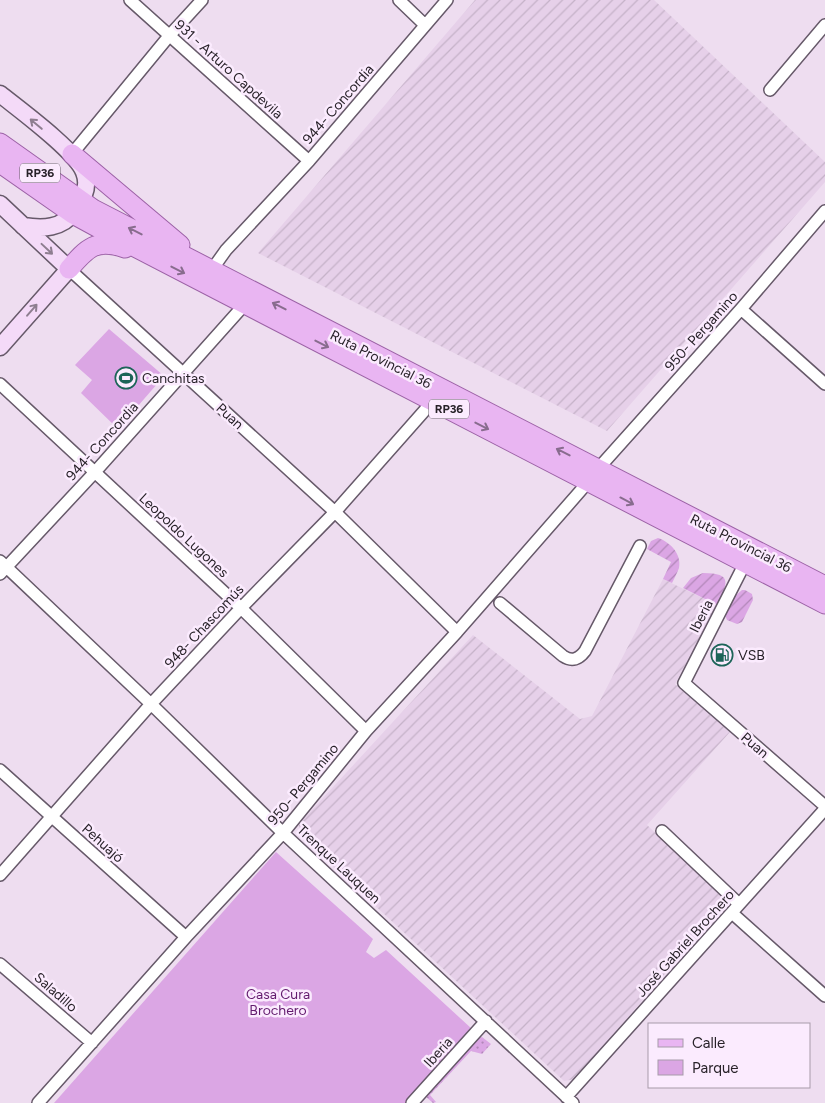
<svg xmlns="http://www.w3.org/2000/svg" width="825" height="1103" viewBox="0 0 825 1103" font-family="Figtree,sans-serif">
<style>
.industrial{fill:url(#industrial-furrows)}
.grass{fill:url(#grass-dots)}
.park{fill:#dba6e4}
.garden{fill:url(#garden-furrows)}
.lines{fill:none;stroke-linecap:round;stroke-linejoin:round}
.minor-casing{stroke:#665969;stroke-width:14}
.secondary-casing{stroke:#665969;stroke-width:19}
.primary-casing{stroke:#9c62a6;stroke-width:21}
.minor{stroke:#fff;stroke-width:11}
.secondary{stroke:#f4daf8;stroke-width:16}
.primary{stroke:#e9b5f2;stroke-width:19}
.oneway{stroke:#8e7e90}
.oneway2{stroke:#886c8e}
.labels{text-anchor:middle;stroke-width:5;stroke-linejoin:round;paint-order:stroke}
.shield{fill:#fbebfe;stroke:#675e69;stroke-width:1}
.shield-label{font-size:12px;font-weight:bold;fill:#282229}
.street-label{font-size:14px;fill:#282229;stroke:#fbebfe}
.poi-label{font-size:14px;fill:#282229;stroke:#fbebfe;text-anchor:start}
.park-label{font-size:14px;fill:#631b6e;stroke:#fbebfe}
</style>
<defs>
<pattern id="industrial-furrows" width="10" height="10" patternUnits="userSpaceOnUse" patternTransform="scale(1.25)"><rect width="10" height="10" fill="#e6d0e9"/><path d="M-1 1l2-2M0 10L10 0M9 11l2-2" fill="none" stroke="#c5b2c8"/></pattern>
<pattern id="grass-dots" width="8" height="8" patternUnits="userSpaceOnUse" patternTransform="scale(1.25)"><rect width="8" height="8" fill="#dba6e4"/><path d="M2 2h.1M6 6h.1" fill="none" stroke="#b287b9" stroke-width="1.8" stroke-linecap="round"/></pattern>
<pattern id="garden-furrows" width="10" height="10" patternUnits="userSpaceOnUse" patternTransform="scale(1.25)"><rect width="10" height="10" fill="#dba6e4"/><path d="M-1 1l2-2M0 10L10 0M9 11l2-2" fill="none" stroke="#b287b9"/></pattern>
</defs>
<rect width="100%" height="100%" fill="#eeddf0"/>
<!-- industrial -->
<path class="industrial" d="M 475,0 L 654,0 L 825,162 L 825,182 L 607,431 L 258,253 Z
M 663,579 L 717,605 L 675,684 L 730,732 L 647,825 L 722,897 L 720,910 L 575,1079 L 564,1081 L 300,836 L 299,824 L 473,635 L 580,719 L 592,716 Z"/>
<!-- grass -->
<path class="grass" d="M 482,1037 L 491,1044 L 482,1054 L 471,1051 L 430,1095 L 436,1102 L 433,1103 L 425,1096 L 479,1038 Z"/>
<!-- park -->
<path class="park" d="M 109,329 L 164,376 L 118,429 L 81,393 L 92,380 L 75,365 Z
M 276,852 L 373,939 L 366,952 L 374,958 L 386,950 L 472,1029 L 406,1103 L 54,1103 Z"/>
<!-- garden -->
<path class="garden" d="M 658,538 C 670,542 682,554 679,568 C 677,573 674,579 672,583 L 663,579 L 671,562 L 647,549 L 651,541 Z
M 703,573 C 734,573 727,584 717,605 L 683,588 L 691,578 Z
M 742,590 L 745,590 L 752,594 L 753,600 L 742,622 L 737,624 L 727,620 L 725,615 L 735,596 Z"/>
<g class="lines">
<!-- minor casing -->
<g class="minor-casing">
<path id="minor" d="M 130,0 L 309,161
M 399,0 L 425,25
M 770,90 L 825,25
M 72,154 L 169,36 L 202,0
M 69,269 L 335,512 L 457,632
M 211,271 L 226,250 L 309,161 L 447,0
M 741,309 L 825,384
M 0,384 L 241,608 L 366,731
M 597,470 L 741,309 L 825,211
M 0,561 L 151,704 L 283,833 L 573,1103
M 745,563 L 684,683 L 825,806
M 0,574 L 95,472 L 245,304
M 500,603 L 563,656 C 572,662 579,659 585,651 L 640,546
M 0,770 L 186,937
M 662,831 L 739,904
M 0,875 L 151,704 L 241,608 L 335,512 L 433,401
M 732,913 L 825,996
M 0,964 L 92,1043
M 566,1097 L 825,809
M 38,1103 L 186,937 L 283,833 L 366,731 L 457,632 L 589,481
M 412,1103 L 486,1021"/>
</g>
<!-- secondary casing -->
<g class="secondary-casing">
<path id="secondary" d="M 0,94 C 20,110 76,151 84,172 C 90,186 83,200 75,211 C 62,229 43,229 23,226
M 0,204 L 69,269 L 0,347"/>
</g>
<!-- primary casing -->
<g class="primary-casing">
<path id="primary" d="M 0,143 L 93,209 L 825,586
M 72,154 L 180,245
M 0,163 L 73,214 L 106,232 L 825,604
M 69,269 C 87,248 96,238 125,248"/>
</g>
<!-- minor -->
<use href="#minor" class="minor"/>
<!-- secondary -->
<use href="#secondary" class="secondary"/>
<!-- primary -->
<use href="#primary" class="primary"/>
</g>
<!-- one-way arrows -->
<defs><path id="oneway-shaft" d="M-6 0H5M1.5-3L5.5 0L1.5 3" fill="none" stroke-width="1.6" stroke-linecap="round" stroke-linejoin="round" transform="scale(1.25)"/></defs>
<g class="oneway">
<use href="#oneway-shaft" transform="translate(36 124) rotate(-140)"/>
<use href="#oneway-shaft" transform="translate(47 249) rotate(43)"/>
<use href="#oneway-shaft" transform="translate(32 310) rotate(-49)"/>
</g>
<g class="oneway2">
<use href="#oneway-shaft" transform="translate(135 231) rotate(-153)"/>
<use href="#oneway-shaft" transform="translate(178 270) rotate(27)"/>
<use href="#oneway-shaft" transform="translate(279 306) rotate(-153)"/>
<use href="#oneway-shaft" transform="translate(322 344) rotate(27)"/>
<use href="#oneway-shaft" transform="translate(482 426) rotate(27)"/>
<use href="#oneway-shaft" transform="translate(563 452) rotate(-153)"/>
<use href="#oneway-shaft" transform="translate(627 501) rotate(28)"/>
</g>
<!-- icons -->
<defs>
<g id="stadium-ring" transform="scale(1.125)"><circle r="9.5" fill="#fbebfe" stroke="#1c6458" stroke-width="1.5"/><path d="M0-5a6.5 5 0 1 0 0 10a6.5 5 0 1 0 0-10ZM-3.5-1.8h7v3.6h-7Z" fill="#1c6458"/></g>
<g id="fuel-ring" transform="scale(1.125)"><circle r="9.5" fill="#fbebfe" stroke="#1c6458" stroke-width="1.5"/><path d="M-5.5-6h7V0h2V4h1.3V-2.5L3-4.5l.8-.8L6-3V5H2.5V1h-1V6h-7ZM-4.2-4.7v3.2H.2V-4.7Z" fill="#1c6458"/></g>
</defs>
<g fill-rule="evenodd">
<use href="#stadium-ring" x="126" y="378"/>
<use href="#fuel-ring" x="722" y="655"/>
</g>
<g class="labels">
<!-- shield labels -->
<g class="shield">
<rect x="20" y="163.5" width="40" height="19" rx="4"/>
<rect x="429" y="399.5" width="40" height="19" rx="4"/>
</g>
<g class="shield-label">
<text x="40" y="177">RP36</text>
<text x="449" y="413">RP36</text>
</g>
<!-- street labels -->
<g class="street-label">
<text transform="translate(229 69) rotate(42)" y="5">931 - Arturo Capdevila</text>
<text transform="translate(338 104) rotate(-49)" y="5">944- Concordia</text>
<text transform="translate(701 331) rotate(-48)" y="5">950- Pergamino</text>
<text transform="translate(381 359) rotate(27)" y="5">Ruta Provincial 36</text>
<text transform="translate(230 416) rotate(43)" y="5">Puan</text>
<text transform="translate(102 441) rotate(-48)" y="5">944- Concordia</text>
<text transform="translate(184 535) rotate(43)" y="5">Leopoldo Lugones</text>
<text transform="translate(741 543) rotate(27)" y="5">Ruta Provincial 36</text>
<text transform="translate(701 616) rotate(-63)" y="5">Iberia</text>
<text transform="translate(204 626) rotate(-47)" y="5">948- Chascomús</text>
<text transform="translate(755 745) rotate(41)" y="5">Puan</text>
<text transform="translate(303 784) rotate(-50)" y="5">950- Pergamino</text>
<text transform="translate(103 843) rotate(42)" y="5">Pehuajó</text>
<text transform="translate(339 864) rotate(43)" y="5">Trenque Lauquen</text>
<text transform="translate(685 943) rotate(-48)" y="5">José Gabriel Brochero</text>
<text transform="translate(56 992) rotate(41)" y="5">Saladillo</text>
<text transform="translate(438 1052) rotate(-48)" y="5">Iberia</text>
</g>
<!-- poi labels -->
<g class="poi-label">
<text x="142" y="383">Canchitas</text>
<text x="738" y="660">VSB</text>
</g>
<!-- park labels -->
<g class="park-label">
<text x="278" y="999">Casa Cura<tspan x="278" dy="16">Brochero</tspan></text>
</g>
</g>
<!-- legend -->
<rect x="648" y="1023" width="162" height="65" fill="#fbebfe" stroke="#a79ba9"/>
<rect x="658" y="1039" width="25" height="8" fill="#e9b5f2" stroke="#a79ba9"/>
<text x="692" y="1048" font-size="15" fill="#282229">Calle</text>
<rect x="658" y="1060" width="25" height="15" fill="#dba6e4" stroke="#a79ba9"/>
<text x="692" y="1073" font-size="15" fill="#282229">Parque</text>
</svg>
